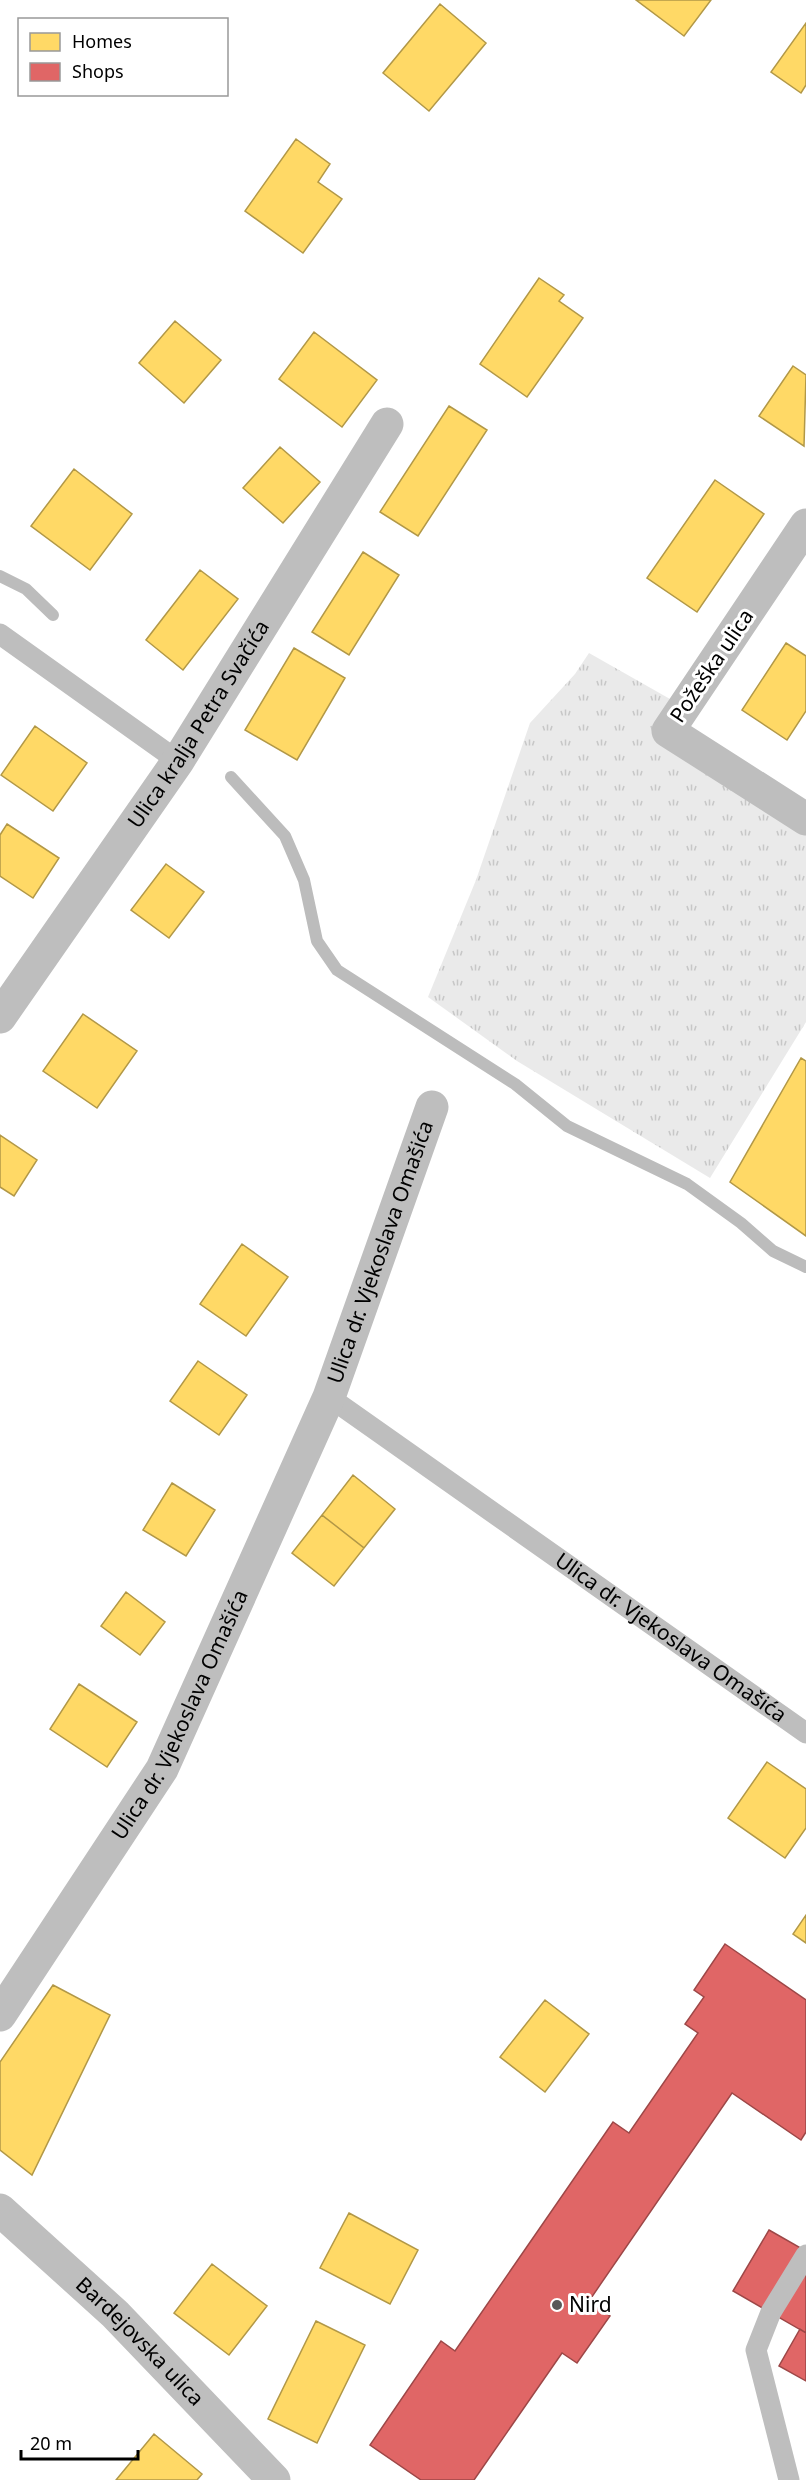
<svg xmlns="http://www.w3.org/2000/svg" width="806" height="2480" viewBox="0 0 806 2480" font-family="'Noto Sans',sans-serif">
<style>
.grass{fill:url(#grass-tufts)}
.homes{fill:#ffd966;stroke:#b29847;stroke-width:1.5}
.shops{fill:#e06666;stroke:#9d4747;stroke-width:1.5}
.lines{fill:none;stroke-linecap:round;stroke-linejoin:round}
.stream{stroke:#bcbcbc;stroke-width:12}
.service{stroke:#bebebe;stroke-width:21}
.minor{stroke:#bebebe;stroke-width:33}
.poi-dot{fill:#595959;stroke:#fff;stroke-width:2}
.labels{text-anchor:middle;stroke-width:6;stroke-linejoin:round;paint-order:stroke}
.street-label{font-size:21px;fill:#000;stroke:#fff}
.poi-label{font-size:21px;fill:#000;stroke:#fff;text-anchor:start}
</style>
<defs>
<pattern id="grass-tufts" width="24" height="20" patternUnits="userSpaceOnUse" patternTransform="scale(1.5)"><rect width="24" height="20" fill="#eaeaea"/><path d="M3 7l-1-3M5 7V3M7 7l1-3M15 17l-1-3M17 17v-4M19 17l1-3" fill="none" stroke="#c7c7c7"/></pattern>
</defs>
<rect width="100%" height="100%" fill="#fff"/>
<!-- grass -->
<path class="grass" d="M 589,653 L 670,699 L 660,743 L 806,834 L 806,1022 L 710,1178 L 517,1061 L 428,997 L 476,880 L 530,723 L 575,674 Z"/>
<!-- homes -->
<path class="homes" d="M 636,0 L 711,0 L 684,36 Z
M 440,4 L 486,43 L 429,111 L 383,73 Z
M 806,23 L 806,85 L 801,93 L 771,72 Z
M 296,139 L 330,164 L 318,182 L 342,199 L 303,253 L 245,211 Z
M 539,278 L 564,295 L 559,301 L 583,318 L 527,397 L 480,364 Z
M 175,321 L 221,360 L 184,403 L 139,363 Z
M 314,332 L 377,380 L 342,427 L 279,379 Z
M 793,366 L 806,375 L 804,446 L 759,416 Z
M 449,406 L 487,430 L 418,536 L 380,512 Z
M 280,447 L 320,482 L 283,523 L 243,488 Z
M 74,469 L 132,514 L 90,570 L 31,526 Z
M 715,480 L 764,514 L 697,612 L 647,578 Z
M 363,552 L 399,575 L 349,655 L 312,632 Z
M 200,570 L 238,599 L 183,670 L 146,640 Z
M 786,643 L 806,656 L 806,711 L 787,740 L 742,710 Z
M 294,648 L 345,678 L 297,760 L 245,730 Z
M 35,726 L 87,763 L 53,811 L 1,775 Z
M 7,824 L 59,858 L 33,898 L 0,876 L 0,835 Z
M 166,864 L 204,892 L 169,938 L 131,910 Z
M 83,1014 L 137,1051 L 97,1108 L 43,1071 Z
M 801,1058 L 806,1061 L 806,1236 L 730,1182 Z
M 0,1135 L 37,1160 L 14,1196 L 0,1187 Z
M 242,1244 L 288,1277 L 246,1336 L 200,1304 Z
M 198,1361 L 247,1395 L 219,1435 L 170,1401 Z
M 353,1475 L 395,1509 L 364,1548 L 322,1515 Z
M 172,1483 L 215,1510 L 186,1556 L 143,1530 Z
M 322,1515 L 364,1548 L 334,1586 L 292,1553 Z
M 126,1592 L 165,1622 L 140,1655 L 101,1626 Z
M 79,1684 L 137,1722 L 107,1767 L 50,1729 Z
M 767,1762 L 806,1789 L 806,1828 L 785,1858 L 728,1818 Z
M 806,1915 L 806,1943 L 793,1934 Z
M 53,1985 L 110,2015 L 32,2175 L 0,2150 L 0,2062 Z
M 545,2000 L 589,2034 L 545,2092 L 500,2057 Z
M 349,2213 L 418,2250 L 390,2304 L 320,2268 Z
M 212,2264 L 267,2306 L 229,2355 L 174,2313 Z
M 316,2321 L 365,2345 L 317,2443 L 268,2419 Z
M 154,2434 L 202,2474 L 197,2480 L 116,2480 Z"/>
<!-- shops -->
<path class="shops" d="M 725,1944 L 806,2000 L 806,2132 L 801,2140 L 732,2093 L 589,2301 L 610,2316 L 577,2363 L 562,2353 L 474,2480 L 421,2480 L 370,2445 L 441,2341 L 455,2351 L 613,2122 L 629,2133 L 698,2033 L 685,2024 L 704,1997 L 694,1990 Z
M 769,2230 L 806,2251 L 806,2333 L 733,2291 Z
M 800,2329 L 806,2333 L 806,2381 L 779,2366 Z"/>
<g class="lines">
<!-- stream -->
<path class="stream" d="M 0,576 L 26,589 L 53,615
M 231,777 L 285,836 L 304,880 L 317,941 L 337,970 L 515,1084 L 567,1126 L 687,1184 L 741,1223 L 773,1251 L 806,1267"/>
<!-- service -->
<g class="service">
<path d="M 0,634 L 178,761"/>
<path id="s1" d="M 329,1397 L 806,1733"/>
<path d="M 789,2480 L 756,2350 L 771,2312 L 806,2255"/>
</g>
<!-- minor -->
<g class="minor">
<path d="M 806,525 L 668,731 L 806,819"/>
<path id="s2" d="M 0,1017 L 178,761 L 387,424"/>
<path id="s3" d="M 0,2015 L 162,1769 L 329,1397 L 432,1107"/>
<path id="s4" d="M 0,2210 L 115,2314 L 274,2480"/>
</g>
</g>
<!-- markers -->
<circle class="poi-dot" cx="557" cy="2305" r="6"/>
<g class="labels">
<!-- street labels -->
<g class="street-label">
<text transform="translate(712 666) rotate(-56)" y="7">Požeška ulica</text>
<text dy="7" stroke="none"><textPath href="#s2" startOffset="354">Ulica kralja Petra Svačića</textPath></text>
<text dy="7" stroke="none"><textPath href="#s3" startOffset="856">Ulica dr. Vjekoslava Omašića</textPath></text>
<text dy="7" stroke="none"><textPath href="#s1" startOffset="418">Ulica dr. Vjekoslava Omašića</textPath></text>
<text dy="7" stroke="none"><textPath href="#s3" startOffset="351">Ulica dr. Vjekoslava Omašića</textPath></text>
<text dy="7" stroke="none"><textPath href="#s4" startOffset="192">Bardejovska ulica</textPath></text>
</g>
<!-- poi labels -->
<g class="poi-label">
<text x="569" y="2312">Nird</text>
</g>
</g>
<!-- legend -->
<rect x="18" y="18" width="210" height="78" fill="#ffffff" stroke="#999999" stroke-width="1.5"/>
<rect x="30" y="33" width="30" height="18" fill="#ffd966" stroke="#999999" stroke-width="1.5"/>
<text x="72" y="48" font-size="18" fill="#000000">Homes</text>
<rect x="30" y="63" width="30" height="18" fill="#e06666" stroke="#999999" stroke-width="1.5"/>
<text x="72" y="78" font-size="18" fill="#000000">Shops</text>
<!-- scale -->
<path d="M21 2450v9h117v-9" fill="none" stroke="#000000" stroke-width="3"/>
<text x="30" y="2450" font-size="18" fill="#000000" stroke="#ffffff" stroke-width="4.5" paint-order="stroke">20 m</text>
</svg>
